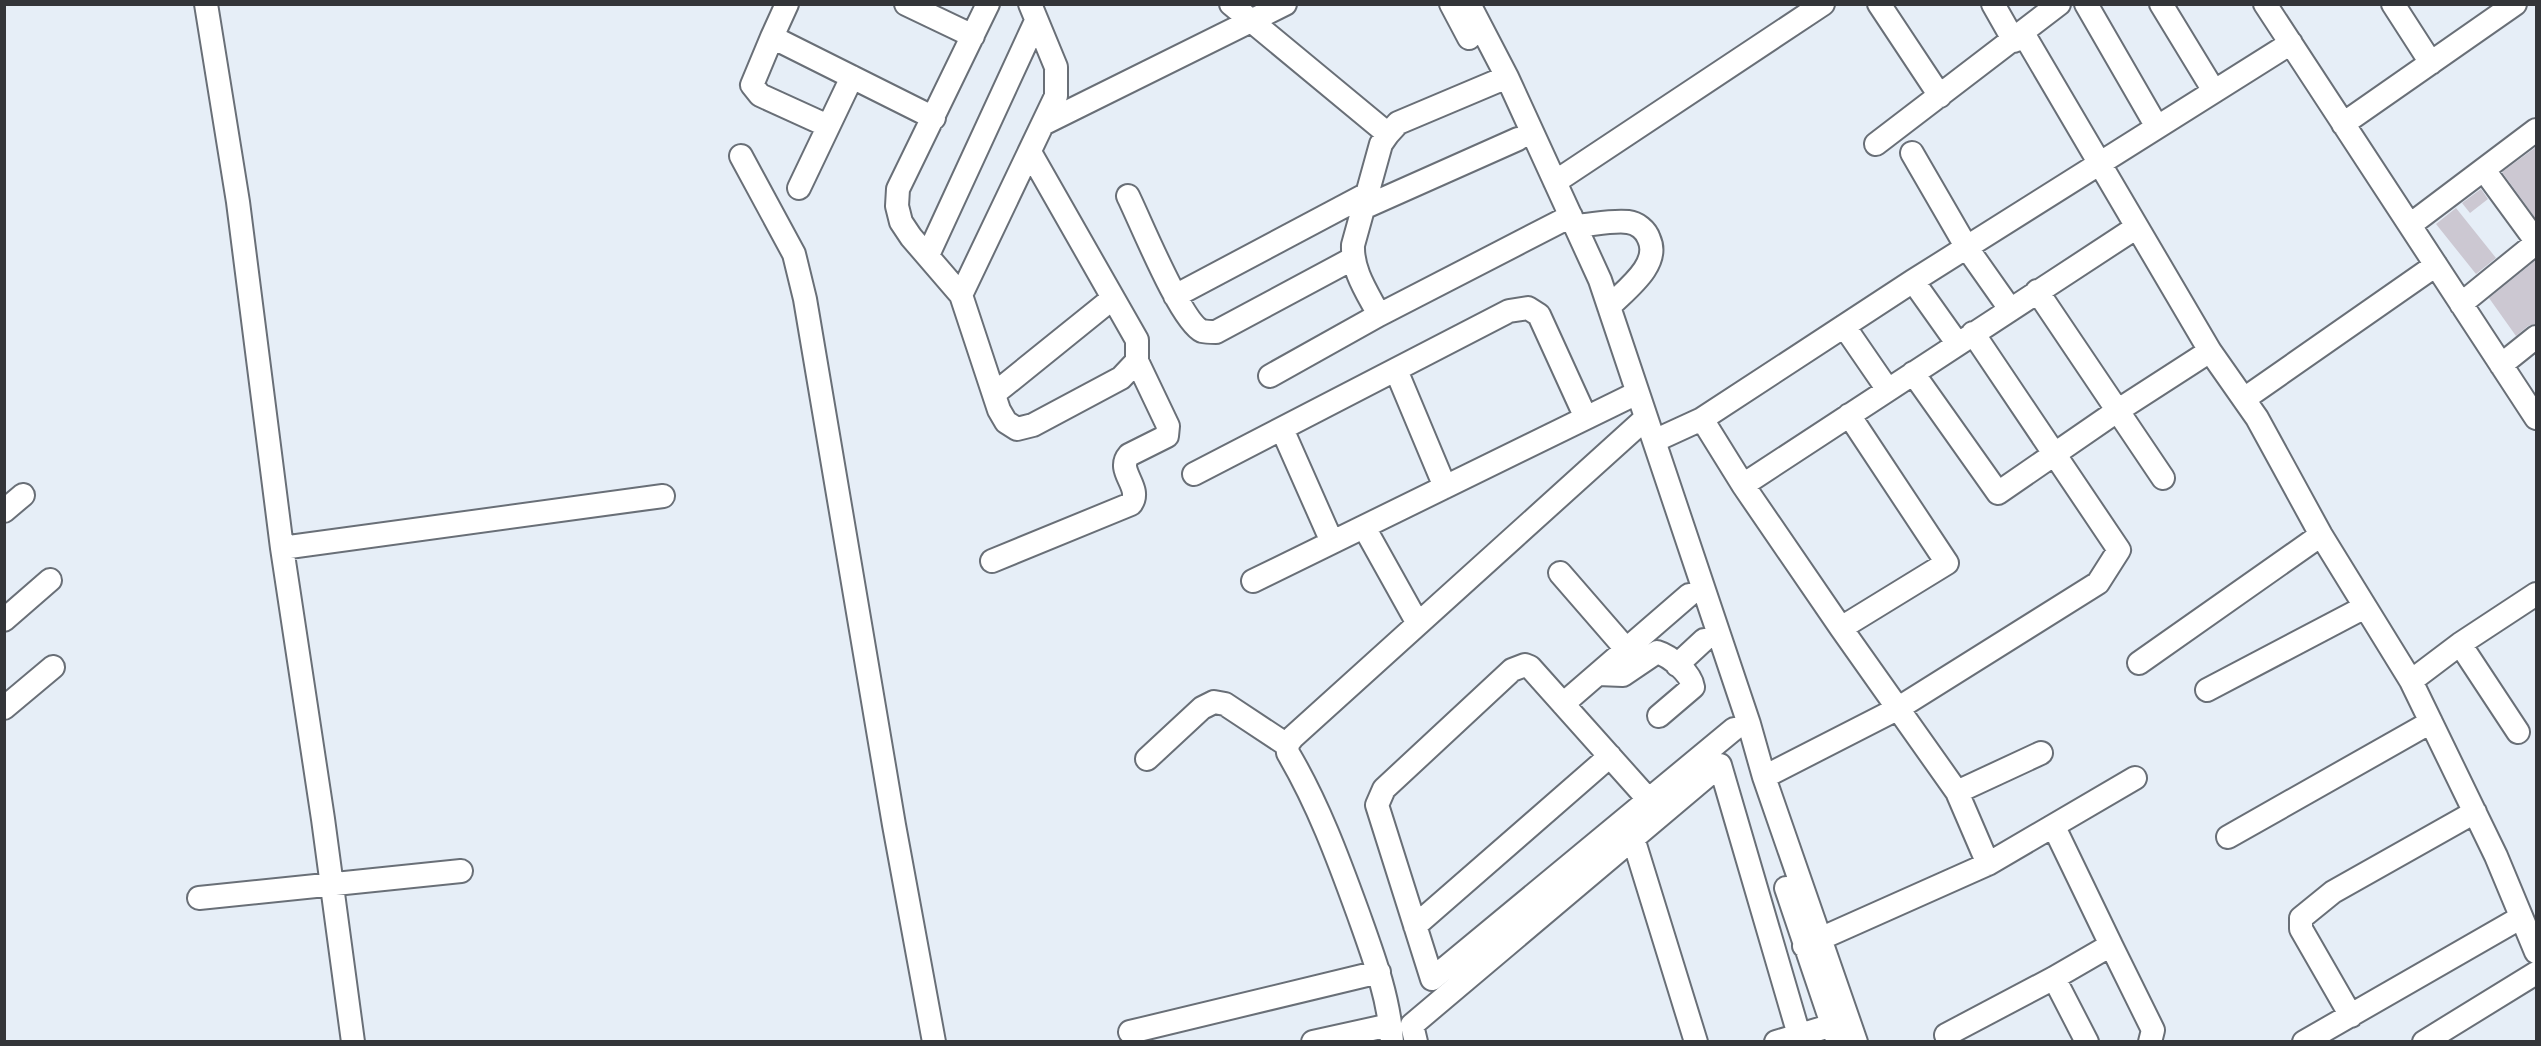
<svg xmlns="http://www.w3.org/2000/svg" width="2541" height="1046" viewBox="0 0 2541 1046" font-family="Helvetica,sans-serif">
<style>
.building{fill:#ccc8d2}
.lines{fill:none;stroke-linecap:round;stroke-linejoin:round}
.minor-casing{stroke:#696f77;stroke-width:26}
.minor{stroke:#fff;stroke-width:22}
</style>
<rect width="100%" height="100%" fill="#e6eef7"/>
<!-- building -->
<path class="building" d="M 2536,147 L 2536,219 L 2502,172 Z
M 2481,189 L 2488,199 L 2470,213 L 2462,203 Z
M 2456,208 L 2496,258 L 2476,274 L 2436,224 Z
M 2536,260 L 2536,324 L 2528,326 L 2516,336 L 2489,298 Z"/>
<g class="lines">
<!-- minor casing -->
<g class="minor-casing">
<path id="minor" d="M 206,4 L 238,202 L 282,548 L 323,819 L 353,1042
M 787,4 L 772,37 L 934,118
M 906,4 L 973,36
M 988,4 L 898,189 L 897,206 L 901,222 L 911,237 L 961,295 L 999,410 L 1006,422 L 1017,429 L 1033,425 L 1121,378 L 1137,361 L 1137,340 L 1031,154
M 1231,4 L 1388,134
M 1451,4 L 1469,38
M 1469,4 L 1507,77 L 1600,280 L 1749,724 L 1764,777 L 1856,1042
M 1879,4 L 1940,96
M 1993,4 L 2014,41
M 2086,4 L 2157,127
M 2161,4 L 2214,91
M 2265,4 L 2536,418
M 2393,4 L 2431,63
M 2023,33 L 2210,351 L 2257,418 L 2321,535 L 2411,681 L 2496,856 L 2536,952
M 772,37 L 752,85 L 760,95 L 828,126
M 1045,123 L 1285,4
M 2343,124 L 2515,4
M 1876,144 L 2059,4
M 1912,153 L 1967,248 L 2010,309
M 741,156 L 794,254 L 805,299 L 894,825 L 934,1042
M 2484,170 L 2536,241
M 1555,182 L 1823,4
M 799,188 L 852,77
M 1128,196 C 1140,220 1181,322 1202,331 C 1206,332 1212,332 1216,332 L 1352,259
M 1363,208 L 1518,139
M 2410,225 L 2536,130
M 1576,226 C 1592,225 1612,220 1628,222 C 1637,223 1646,230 1649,239 C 1661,265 1625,290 1609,307
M 928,255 L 1036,21
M 1913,281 L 1957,343
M 2037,291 L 2163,478
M 961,295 L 1056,96 L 1056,67 L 1030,4
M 1175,296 L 1367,194
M 2461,304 L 2536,243
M 1379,315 C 1367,292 1352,271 1353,245 L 1381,144 L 1388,134 L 1398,123 L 1507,77
M 1844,326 L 1888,390
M 2501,365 L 2536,337
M 1396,370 L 1445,487
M 1913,373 L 1998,493 L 2117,411 L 2210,351
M 1270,376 L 1379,315 L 1571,216
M 994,394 L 1113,298
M 2244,399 L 2436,265
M 1282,429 L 1332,542
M 1654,441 L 1702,419
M 1194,474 L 1509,311 L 1528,308 L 1539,315 L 1586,418
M 1743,485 L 2137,227
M 4,511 L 23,495
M 1364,527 L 1417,622
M 282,548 L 663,496
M 992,561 L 1131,504 C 1143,487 1115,471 1129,455 L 1167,436 L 1168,426 L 1137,361
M 1560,573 L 1626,649
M 1253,581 L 1637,393
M 4,620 L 50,580
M 1841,628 L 1947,563 L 1849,415
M 2460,644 L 2518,732
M 2139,663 L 2321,535
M 1677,665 L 1704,640
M 1598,674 L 1623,675 L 1657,652 C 1670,656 1691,673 1693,687 L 1659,716
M 2411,681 L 2460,644 L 2536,594
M 2207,690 L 2365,607
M 1563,704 L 1689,595
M 4,708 L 53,667
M 1147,759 L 1202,708 L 1214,702 L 1225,704 L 1287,745
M 1764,777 L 1897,709 L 2098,583 L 2119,550 L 1973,333
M 1957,792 L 2041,753
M 1648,799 L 1530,667 L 1525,665 L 1512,670 L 1384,789 L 1377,805 L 1432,979 L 1734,729
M 2228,837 L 2431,722
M 1633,838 L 1696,1042
M 1988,864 L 2135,778
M 1786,888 L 1838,1042
M 199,898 L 461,871
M 1415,926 L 1610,756
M 2111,945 L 2153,1030 L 2150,1042
M 1804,946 L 1988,864 L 1957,792 L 1841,628 L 1743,485 L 1702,419 L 1913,281 L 2291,43
M 2054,978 L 2087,1042
M 2351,1016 L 2301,929 L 2301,918 L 2333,892 L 2475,812
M 1130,1032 L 1379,972
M 1313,1042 L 1390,1025
M 1392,1042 C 1389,997 1373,955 1358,913 C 1338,858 1318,804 1288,753 L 1287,745 L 1293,737 L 1646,418
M 1416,1042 L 1412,1025 L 1720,765 L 1799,1035
M 1776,1042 L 1833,1025
M 1949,1042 L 1946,1035 L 2054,978 L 2111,945 L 2054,827
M 2304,1042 L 2520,918
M 2424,1042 L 2536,973"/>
</g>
<!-- minor -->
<use href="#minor" class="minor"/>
</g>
<!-- border -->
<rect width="2541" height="1046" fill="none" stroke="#333539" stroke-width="12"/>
</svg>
